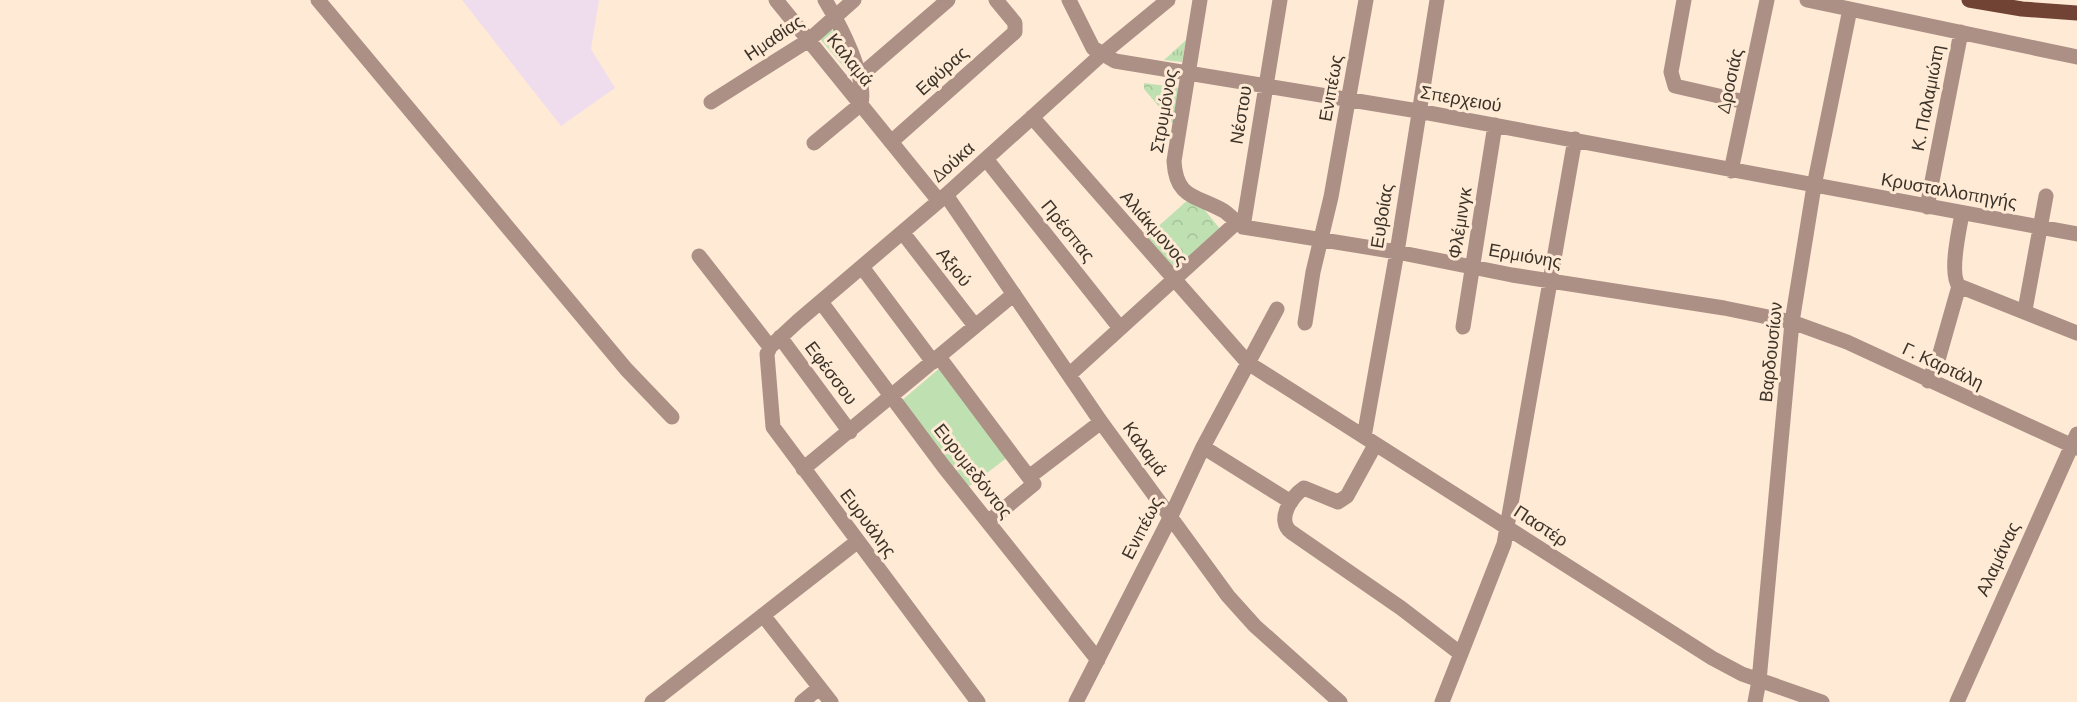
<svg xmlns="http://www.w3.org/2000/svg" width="2077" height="702" viewBox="0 0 2077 702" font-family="Barlow,sans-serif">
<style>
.commercial{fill:#efddee}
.grass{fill:url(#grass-tufts)}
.park{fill:url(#park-crowns)}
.garden{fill:#bfe1b1}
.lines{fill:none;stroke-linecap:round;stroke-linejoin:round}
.minor{stroke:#ac9086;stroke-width:15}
.major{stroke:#714334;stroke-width:15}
.labels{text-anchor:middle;stroke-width:6;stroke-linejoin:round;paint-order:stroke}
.street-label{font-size:18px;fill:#3b3228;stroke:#feead5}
</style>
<defs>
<pattern id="grass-tufts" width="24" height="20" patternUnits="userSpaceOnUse" patternTransform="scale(1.5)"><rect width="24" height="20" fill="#bfe1b1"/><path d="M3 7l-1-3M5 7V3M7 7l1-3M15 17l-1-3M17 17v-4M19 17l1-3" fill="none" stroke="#a5c298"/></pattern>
<pattern id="park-crowns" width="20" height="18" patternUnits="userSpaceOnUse" patternTransform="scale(1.5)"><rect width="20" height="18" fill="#bfe1b1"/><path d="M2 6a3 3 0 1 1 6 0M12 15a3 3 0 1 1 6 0" fill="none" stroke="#a5c298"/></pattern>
</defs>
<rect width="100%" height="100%" fill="#feead5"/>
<!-- commercial -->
<path class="commercial" d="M 462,0 L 599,0 L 591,49 L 615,88 L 561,126 Z"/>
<!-- grass -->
<path class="grass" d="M 831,27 L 849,67 L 849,73 L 820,39 Z
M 1186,40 L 1182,62 L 1164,60 Z"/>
<!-- park -->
<path class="park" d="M 1144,83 L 1181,88 L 1175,126 L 1144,89 Z
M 1189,199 L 1203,208 L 1221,230 L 1174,272 L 1145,238 Z"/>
<!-- garden -->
<path class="garden" d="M 941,367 L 1008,457 L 967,488 L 900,402 Z"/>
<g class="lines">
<!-- minor -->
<path class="minor" d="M 318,0 L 626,369 L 672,417
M 776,0 L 939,201
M 1069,0 L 1093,48 L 1115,61 L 1418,111 L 2077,234
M 1200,0 L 1174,161 C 1176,199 1196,195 1224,211 C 1231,216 1236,222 1243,227
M 1280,0 L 1243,227 L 1397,252 L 1512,275 L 1724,308 L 1792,322 L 1847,342 L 2077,448
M 1684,0 L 1671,72 L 1675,86 L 1745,102
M 1807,0 L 2077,57
M 860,76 L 948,0
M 711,102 L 809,40 L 854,0
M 1032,117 L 1248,363 L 1712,658 L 1742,674 L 1822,702
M 891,142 L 1015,32 L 1015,23 L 996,0
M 814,143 L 861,104 C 867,76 840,25 825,0
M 986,159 L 1120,328
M 1731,171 L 1767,0
M 946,195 L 1101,422 L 1228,596 L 1255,626 L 1340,702
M 1927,207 L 1961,32
M 903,233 L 975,326
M 699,256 L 770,347
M 862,267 L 933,362
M 1959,286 L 2077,333
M 1959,286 C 1949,274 1959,230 1962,214
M 821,302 L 944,467 L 1098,660
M 2025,310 L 2046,196
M 1305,323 L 1313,272 L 1331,197 L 1366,0
M 1463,327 L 1495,125
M 780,337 L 850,432
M 939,357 L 1034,484 L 988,522
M 1069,375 L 1236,223
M 1928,381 L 1938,360 L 1959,286
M 1364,437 L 1397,252 L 1437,0
M 1375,445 L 1347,496 L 1338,502 L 1304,488 C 1291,497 1276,520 1291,532 L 1401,608 L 1461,654
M 1203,447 L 1291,502
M 803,469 L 1014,294
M 1029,477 L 1101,422
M 763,615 L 831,702
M 652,702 L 858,541
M 802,702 L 819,688
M 978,702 L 773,427 L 767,354 L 770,347 L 798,321 L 946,195 L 1101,55 L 1168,0
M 1076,702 L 1170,518 L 1203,447 L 1277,309
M 1442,702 L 1504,544 L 1575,139
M 1755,702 L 1759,681 L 1792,322 L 1814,186 L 1850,9
M 1957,702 L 2077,434"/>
<!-- major -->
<path class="major" d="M 1969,0 L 2022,9 L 2077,13"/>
</g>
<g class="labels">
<!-- street labels -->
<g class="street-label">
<text transform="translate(774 38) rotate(-34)" y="6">Ημαθίας</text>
<text transform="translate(850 60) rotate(51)" y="6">Καλαμά</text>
<text transform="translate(942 71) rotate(-42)" y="6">Εφύρας</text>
<text transform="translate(1730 81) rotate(-78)" y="6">Δροσιάς</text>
<text transform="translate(1331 88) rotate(-80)" y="6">Ενιπέως</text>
<text transform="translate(1928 98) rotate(-79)" y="6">Κ. Παλαμιώτη</text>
<text transform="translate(1461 99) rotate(10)" y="6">Σπερχειού</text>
<text transform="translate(1164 111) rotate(-80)" y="6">Στρυμόνος</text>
<text transform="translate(1241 115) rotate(-81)" y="6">Νέστου</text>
<text transform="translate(953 162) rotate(-42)" y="6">Δούκα</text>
<text transform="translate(1949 191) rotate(10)" y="6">Κρυσταλλοπηγής</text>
<text transform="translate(1382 216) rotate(-81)" y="6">Ευβοίας</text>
<text transform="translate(1460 223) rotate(-81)" y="6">Φλέμινγκ</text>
<text transform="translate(1154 228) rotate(49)" y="6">Αλιάκμονος</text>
<text transform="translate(1068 231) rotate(51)" y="6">Πρέσπας</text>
<text transform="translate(1525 256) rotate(10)" y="6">Ερμιόνης</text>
<text transform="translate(954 267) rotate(52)" y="6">Αξιού</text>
<text transform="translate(1771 352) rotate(-84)" y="6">Βαρδουσίων</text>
<text transform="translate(1943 366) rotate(25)" y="6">Γ. Καρτάλη</text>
<text transform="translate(831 373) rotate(53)" y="6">Εφέσσου</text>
<text transform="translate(1145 449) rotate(54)" y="6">Καλαμά</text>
<text transform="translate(973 471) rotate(52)" y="6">Ευρυμεδόντος</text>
<text transform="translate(868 523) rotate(53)" y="6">Ευρυάλης</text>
<text transform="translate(1541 526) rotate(33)" y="6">Παστέρ</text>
<text transform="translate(1142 528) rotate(-63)" y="6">Ενιπέως</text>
<text transform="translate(1998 559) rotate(-65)" y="6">Αλαμάνας</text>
</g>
</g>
</svg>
